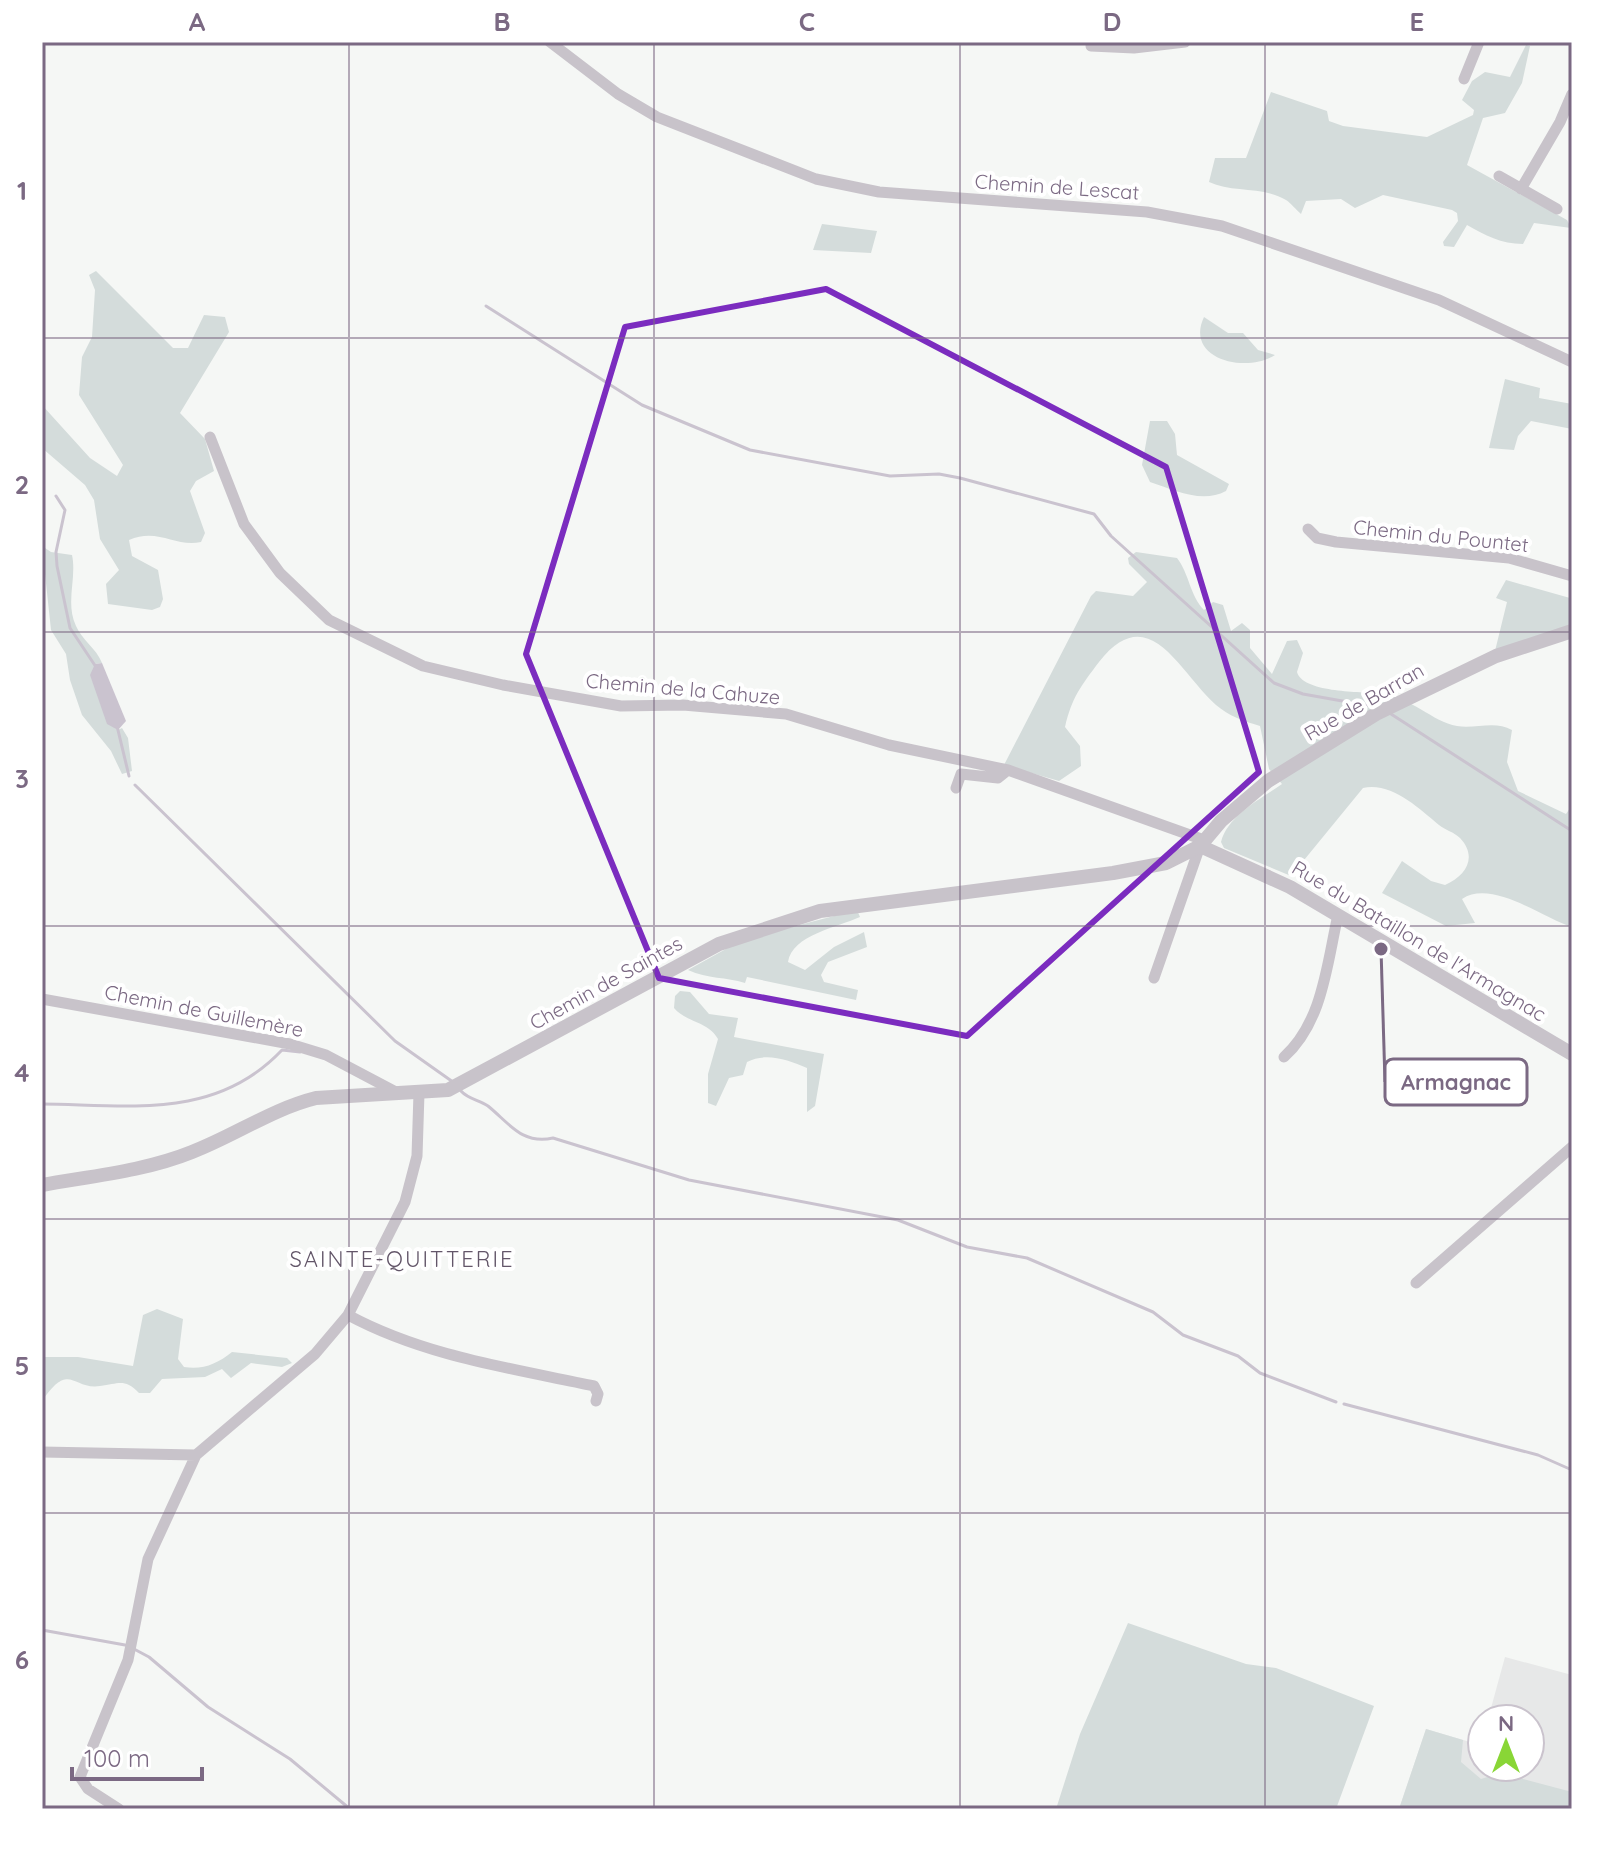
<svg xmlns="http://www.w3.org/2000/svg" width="1614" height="1851" viewBox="0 0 1614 1851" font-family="Quicksand,sans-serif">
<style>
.built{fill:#e7e8e8}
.green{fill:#d4dcdb}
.water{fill:#cac3cf}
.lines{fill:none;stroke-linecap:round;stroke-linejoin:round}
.stream{stroke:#cac3cf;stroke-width:3}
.minor{stroke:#c8c3ca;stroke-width:11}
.tertiary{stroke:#c8c3ca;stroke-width:14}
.marked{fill:none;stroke:#7b2cbf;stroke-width:6;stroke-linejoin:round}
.grid{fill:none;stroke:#7b6983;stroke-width:2;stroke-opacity:0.55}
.labels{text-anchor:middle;stroke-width:8;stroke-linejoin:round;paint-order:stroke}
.street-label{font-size:20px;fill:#7b6983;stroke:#fff}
.neighbourhood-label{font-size:22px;letter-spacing:2px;fill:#635669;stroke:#fff}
.leader{fill:none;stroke:#7b6983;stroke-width:3}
.callout-dot{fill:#7b6983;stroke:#fff;stroke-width:3}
.callout{fill:#fff;stroke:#7b6983;stroke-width:3}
.callout-label{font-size:22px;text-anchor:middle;font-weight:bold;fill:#7b6983}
.neatline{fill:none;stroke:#7b6983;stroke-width:3}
.grid-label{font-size:26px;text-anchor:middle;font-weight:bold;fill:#7b6983}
</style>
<rect width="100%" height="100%" fill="#f5f7f5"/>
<!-- built -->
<path class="built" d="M 1505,1657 L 1572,1675 L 1572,1809 L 1399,1809 L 1426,1729 L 1480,1745 L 1482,1741 L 1482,1767 L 1530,1767 L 1530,1719 L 1488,1719 Z"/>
<!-- green -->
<path class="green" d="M 1526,45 L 1530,46 L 1522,83 L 1505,113 L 1483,118 L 1467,165 L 1567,220 L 1571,228 L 1534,223 L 1523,244 C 1501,244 1485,235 1467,225 L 1454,247 L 1444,246 L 1443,242 L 1458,221 L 1457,213 L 1452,210 L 1383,195 L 1355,208 L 1341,199 L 1306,201 L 1301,214 C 1296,210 1291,203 1286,200 C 1263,186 1232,193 1209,182 L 1215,158 L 1246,158 L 1271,92 L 1327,111 L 1329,121 L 1343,126 L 1427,137 L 1473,115 L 1474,110 L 1462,100 L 1472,81 L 1485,72 L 1510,77 Z
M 822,224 L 877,231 L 871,253 L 813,250 Z
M 96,271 L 173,348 L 188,348 L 204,315 L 225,317 L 229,332 L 180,413 L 205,439 L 214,471 L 196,481 L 190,491 L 205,533 L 201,542 C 176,548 158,527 129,540 L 132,556 L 158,570 L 163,599 L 160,607 L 152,610 L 108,604 L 106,584 L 119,570 L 100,539 L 94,500 L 85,485 L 42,448 L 42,405 L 90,458 L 117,476 L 123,465 L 79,395 L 82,357 L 92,337 L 95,290 L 89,275 Z
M 1204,317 L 1228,333 L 1243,333 L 1258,350 L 1275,355 C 1246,374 1184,359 1204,317 Z
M 1505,379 L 1540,388 L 1539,398 L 1572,404 L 1572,429 L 1531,421 L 1518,436 L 1514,450 L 1489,448 Z
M 1150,421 L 1167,421 L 1175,434 L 1177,455 L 1229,484 L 1226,491 C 1202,504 1174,490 1150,482 L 1142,465 Z
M 42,546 L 51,552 L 72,555 C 77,578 65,603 76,626 C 82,640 96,648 102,663 L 95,664 L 118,730 L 122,728 L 128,738 L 132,771 L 122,774 L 111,751 L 82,715 L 70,680 L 66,654 L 51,630 Z
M 1136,552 L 1177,558 C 1189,573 1190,596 1204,610 L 1213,602 L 1223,605 L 1231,631 L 1242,623 L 1250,630 L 1250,648 L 1272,674 L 1287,641 L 1297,640 L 1303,653 L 1297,672 C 1302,692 1358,692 1377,693 C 1413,697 1432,722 1457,726 C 1476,729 1495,720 1512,730 L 1507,762 L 1518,791 L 1566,814 L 1572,805 L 1572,927 C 1543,918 1492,879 1462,899 L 1475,923 L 1446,926 L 1382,893 L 1402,861 L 1431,881 L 1445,885 C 1466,876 1478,857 1460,838 C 1454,832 1445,830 1439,825 C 1418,808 1392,782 1363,788 L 1291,876 L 1224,848 L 1221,842 C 1228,815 1261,799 1282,784 L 1269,769 L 1260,726 C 1243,721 1229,716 1216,705 C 1179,672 1149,598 1099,662 C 1081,686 1072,697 1065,727 L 1080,746 L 1081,766 L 1059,781 L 1004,765 L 1091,596 L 1096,591 L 1133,596 L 1147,582 L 1129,564 L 1128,558 Z
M 1506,580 L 1570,598 L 1572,595 L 1572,625 L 1495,651 L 1507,602 L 1496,598 Z
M 857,910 L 860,917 C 838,927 792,935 788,962 L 805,970 L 834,947 L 864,932 L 867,947 L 828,962 L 821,975 L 824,982 L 858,990 L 856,1000 L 747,977 L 745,983 C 726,977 708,979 688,970 L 742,940 Z
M 680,991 L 690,992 L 709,1014 L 738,1018 L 734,1037 L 824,1054 L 815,1106 L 807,1112 L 807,1068 C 788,1060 766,1052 747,1062 L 743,1075 L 729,1078 L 716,1106 L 708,1103 L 708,1074 L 718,1039 C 708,1021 687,1023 674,1008 L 675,996 Z
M 157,1309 L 183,1319 L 178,1359 L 184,1367 C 203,1370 217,1364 232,1352 L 287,1358 L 292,1363 L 282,1367 L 251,1363 L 231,1378 L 222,1369 L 205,1377 L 162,1379 L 150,1393 L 139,1393 C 124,1378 119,1384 100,1386 C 72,1390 70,1360 42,1401 L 42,1357 L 78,1357 L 133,1366 L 143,1315 Z
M 1128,1623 L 1246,1664 L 1276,1668 L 1374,1706 L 1336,1809 L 1056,1809 L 1080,1734 Z
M 1426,1729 L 1463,1740 L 1461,1762 L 1481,1779 L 1500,1773 L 1572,1792 L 1572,1809 L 1399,1809 Z"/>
<!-- water -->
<path class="water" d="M 102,663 L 126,721 L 118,730 L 107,724 L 90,675 L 95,664 Z"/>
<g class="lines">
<!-- stream -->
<path class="stream" d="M 486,306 L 642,405 L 750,450 L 890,476 L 939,474 L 960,478 L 1094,514 L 1111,536 L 1274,683 L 1303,694 L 1376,707
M 56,496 L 65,510 L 56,552 L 57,566 L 70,628 L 96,667
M 1391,714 L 1572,831
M 117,726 L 129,776
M 135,785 L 395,1041 L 453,1082
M 461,1091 C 468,1099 479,1100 488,1106 C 509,1123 522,1145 553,1138 L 689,1180 L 898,1220 L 967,1247 L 1027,1258 L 1153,1312 L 1183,1335 L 1238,1356 L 1260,1373 L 1336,1402
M 42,1104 C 131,1105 216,1120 282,1050 L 300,1052
M 1344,1404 L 1538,1455 L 1572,1470
M 42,1630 L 125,1645
M 134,1649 L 149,1657 L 208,1707 L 290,1759 L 350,1809"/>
<!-- minor -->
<path class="minor" d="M 550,42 L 618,94 L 657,117 L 816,179 L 879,192 L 1147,212 L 1222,226 L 1439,300 L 1572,362
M 1091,46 L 1134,48 L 1185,42
M 1464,79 L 1479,42
M 1499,176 L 1557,209
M 1521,189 L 1560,122 L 1572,94
M 210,437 L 244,524 L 280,573 L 329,620 L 423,666 L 503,685 L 621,706 L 683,705 L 786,714 L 889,745 L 1008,770 L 1204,840
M 1308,529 L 1317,538 L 1336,542 L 1509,558 L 1572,576
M 956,788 L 961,774 L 998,778 L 1008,770
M 1154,978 L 1200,846
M 42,999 L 290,1044 L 326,1055 L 398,1093
M 1284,1057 C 1323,1022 1327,963 1338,915
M 1416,1283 L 1572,1147
M 348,1315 C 424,1356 510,1368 594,1386 L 598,1394 L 596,1401
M 42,1452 L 196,1455 L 315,1354 L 348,1315 L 405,1202 L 417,1156 L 419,1093
M 119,1809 L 88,1789 L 80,1777 L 128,1660 L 148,1559 L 196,1455"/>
<!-- tertiary -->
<path class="tertiary" d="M 1200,846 L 1290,887 L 1572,1054
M 42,1185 C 92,1176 145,1171 192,1152 C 234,1136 272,1109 316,1098 L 448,1090 L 719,944 L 820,911 L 1113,873 L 1166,863 L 1200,846 L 1221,821 L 1268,781 L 1376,714 L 1496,656 L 1572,631"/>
</g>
<!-- marked area -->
<path class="marked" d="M 826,289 L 1166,467 L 1259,772 L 967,1036 L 659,978 L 526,654 L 625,327 Z"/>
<!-- grid -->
<path class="grid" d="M 349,42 L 349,1809M 654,42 L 654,1809M 960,42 L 960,1809M 1265,42 L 1265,1809M 42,338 L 1572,338M 42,632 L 1572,632M 42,926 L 1572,926M 42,1219 L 1572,1219M 42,1513 L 1572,1513"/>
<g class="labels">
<!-- street labels -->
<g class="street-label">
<text transform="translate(1057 187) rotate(4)" y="7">Chemin de Lescat</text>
<text transform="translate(1441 536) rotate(6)" y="7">Chemin du Pountet</text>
<text transform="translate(683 689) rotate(5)" y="7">Chemin de la Cahuze</text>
<text transform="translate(1364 702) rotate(-30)" y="7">Rue de Barran</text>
<text transform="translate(1419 941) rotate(31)" y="7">Rue du Bataillon de l'Armagnac</text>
<text transform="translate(606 983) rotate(-29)" y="7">Chemin de Saintes</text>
<text transform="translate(204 1011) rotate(11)" y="7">Chemin de Guillemère</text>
</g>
<!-- neighbourhood labels -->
<g class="neighbourhood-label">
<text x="402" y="1267">SAINTE-QUITTERIE</text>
</g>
</g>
<!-- callouts -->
<path class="leader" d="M1381 949L1385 1082"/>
<circle class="callout-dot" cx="1381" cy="949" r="8"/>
<rect class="callout" x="1385" y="1059" width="142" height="46" rx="8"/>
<g class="callout-label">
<text x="1456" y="1090">Armagnac</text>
</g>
<!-- border -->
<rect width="1614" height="1851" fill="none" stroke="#ffffff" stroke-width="88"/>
<!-- north arrow -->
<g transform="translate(1506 1743)"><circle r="38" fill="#ffffff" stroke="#cac3cd" stroke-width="2"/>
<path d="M0-6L14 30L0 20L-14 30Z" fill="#89d636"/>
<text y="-12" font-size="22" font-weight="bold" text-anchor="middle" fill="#7b6983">N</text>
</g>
<!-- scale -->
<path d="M72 1767v12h130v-12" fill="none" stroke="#7b6983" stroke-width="4"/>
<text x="84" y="1767" font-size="24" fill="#7b6983" stroke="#ffffff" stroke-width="6" paint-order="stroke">100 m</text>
<rect x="44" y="44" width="1526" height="1763" class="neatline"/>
<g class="grid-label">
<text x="197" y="31">A</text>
<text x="502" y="31">B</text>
<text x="807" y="31">C</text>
<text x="1112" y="31">D</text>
<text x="1417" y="31">E</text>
<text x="22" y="200">1</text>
<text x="22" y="494">2</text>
<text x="22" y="788">3</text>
<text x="22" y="1082">4</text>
<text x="22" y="1375">5</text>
<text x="22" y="1669">6</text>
</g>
</svg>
